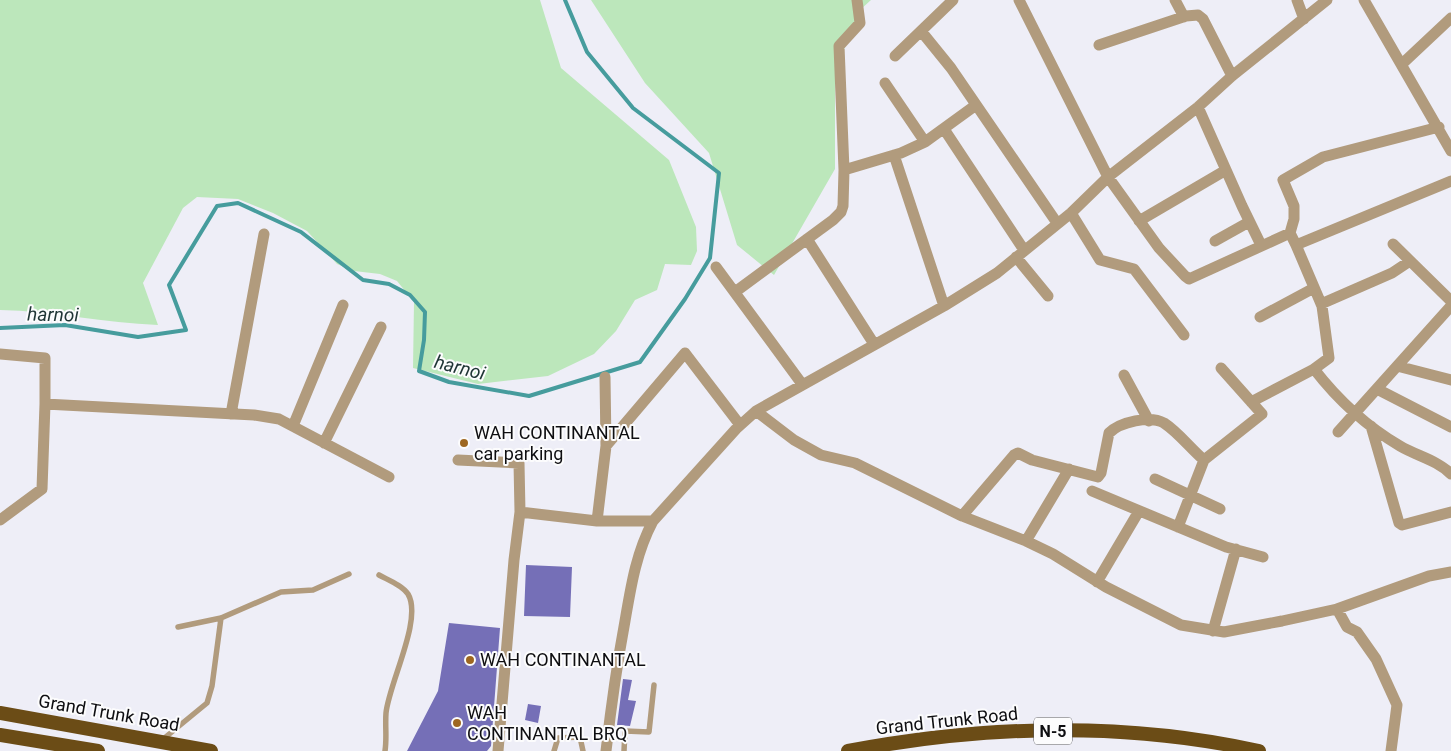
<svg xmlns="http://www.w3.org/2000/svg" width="1451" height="751" viewBox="0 0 1451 751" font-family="Roboto,sans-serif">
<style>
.green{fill:#bce7bb}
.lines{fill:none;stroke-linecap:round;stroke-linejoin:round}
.stream{stroke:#469c9d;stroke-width:4}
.building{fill:#756fb7}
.service{stroke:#b19b7d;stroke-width:5.5}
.minor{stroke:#b19b7d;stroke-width:11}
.trunk{stroke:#6b4c16;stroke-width:14}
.poi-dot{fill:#9e6721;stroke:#fcfcfd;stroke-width:2}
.labels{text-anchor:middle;stroke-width:4;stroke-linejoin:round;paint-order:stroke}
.shield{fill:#fcfcfd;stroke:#555558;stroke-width:1}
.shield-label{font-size:16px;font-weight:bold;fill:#0e0e11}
.poi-label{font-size:18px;fill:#0e0e11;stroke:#fcfcfd;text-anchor:start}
.street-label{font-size:18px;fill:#0e0e11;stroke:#fcfcfd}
.water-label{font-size:19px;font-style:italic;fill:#1f3535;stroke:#fcfcfd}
</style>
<rect width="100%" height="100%" fill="#eeeef7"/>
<!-- green -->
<path class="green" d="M 0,0 L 540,0 L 561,68 L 669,160 L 696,227 L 697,251 L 691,265 L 665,264 L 657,290 L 635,300 L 616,331 L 594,354 L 548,376 L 478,384 L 413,368 L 414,302 L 397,281 L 380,274 L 354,271 L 337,264 L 307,231 L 273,213 L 238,199 L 197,197 L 183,208 L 143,283 L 158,325 C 105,323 53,311 0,310 Z
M 591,0 L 871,0 L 860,10 L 835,72 L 835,169 L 774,275 L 737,245 L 709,153 L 645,83 Z"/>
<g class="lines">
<!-- stream -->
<path class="stream" d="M 0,328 L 65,325 L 138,337 L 186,330 L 169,285 L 217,206 L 238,203 L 301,232 L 363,280 L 389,284 L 410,295 L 425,312 L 424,340 L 419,371 L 449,382 L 529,396 L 640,362 L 685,299 L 710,258 L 719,173 L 633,108 L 587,52 L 565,0"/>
</g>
<!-- building -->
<path class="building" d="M 526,565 L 572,567 L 570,617 L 524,616 Z
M 449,623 L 500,628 L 491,746 L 487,751 L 407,751 L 438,691 Z
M 623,679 L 632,680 L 628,700 L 636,701 L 630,726 L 617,725 Z
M 528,704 L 541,706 L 538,723 L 525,720 Z"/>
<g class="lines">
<!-- service -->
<path class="service" d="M 379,575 C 388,580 402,585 408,594 C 423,619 389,683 386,713 C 385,726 387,738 385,751
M 178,627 L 221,618 L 281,592 L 313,590 L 349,574
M 162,740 L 207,703 L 212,686 L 221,618
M 554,751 L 558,738 L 580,737 L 583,751
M 624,751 L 625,731 L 649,732 L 654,685"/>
<!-- minor -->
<path class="minor" d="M 1019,0 L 1108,177 L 1159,248 L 1185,276 L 1189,279 L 1290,233 L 1296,245
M 1175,0 L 1184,17
M 1297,0 L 1304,19
M 1364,0 L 1451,151
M 921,31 L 951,68 L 1057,223
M 1099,45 L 1186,16 L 1198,15 L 1203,19 L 1232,76
M 895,56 L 953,0
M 1402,64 L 1451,18
M 885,83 L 925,142
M 1198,107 L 1242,206 L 1261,245
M 944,129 L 1024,250
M 894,155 L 944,306
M 844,170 L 901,153 L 925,142 L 976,105
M 1451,181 L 1296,245 L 1322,306 L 1329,358 L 1314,369 C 1338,400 1366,426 1400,446 C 1417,456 1437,460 1451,474
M 1071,213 L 1100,260 L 1134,269 L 1184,335
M 1139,221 L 1226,170
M 1290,233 L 1294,219 L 1294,206 L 1283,180 L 1323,157 L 1439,127
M 807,239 L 874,344
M 1215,241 L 1249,222
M 1393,244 L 1451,301
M 1016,257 L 1048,296
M 716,267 L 802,384
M 735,292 L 833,220 L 841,212 L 843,206 L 844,170 L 839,46 L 860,23 L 857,0
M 1321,304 L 1392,273 L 1410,261
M 1260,317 L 1314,288
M 0,354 L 45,358 L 45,404
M 1397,366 L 1451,380
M 1124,375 L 1149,421
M 605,377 L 606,446
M 1377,389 L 1451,427
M 1251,402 L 1314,369
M 756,411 L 794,440 L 821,455 L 855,463 L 962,516 L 1026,541 L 1053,554 L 1106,587 L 1181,625 L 1224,632 L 1282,621 L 1337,609 L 1429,576 L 1451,572
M 231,414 L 264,234
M 293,426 L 343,305
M 1371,426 L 1399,523 L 1402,525 L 1451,512
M 1338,432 L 1451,306
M 324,443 L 381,327
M 458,460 L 519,463 L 520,512 L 514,560 L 498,751
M 1155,479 L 1220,509
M 1092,491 L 1226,547 L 1263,557
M 520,512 L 597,521 L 653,521
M 962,516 L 1014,455 L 1018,453 L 1032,460 L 1098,477 L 1101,473 L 1109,433 C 1120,422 1150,415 1164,423 C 1178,432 1191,449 1204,460 L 1262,414 L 1221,368
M 0,520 L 42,489 L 45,404 L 254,415 L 279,419 L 389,477
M 597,521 L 606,446 L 685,353 L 740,425
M 1178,527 L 1204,460
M 1026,541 L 1069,469
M 1097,582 L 1139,511
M 1337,609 L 1347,627 L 1357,632 L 1376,659 L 1397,705 L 1391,751
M 1213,631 L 1236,549
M 606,751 C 611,707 617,664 625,621 C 631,586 636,553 653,521 L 736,429 L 756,411 L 944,306 L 997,273 L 1071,213 L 1108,177 L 1198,107 L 1232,76 L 1327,0"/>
<!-- trunk -->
<path class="trunk" d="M 0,713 L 211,751
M 0,735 L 98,751
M 848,751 C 982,726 1124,721 1259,751"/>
</g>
<!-- markers -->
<g class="poi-dot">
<circle cx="464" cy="443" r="5"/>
<circle cx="470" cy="660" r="5"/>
<circle cx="457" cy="723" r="5"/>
</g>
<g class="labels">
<!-- shield labels -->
<rect class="shield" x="1034" y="717.5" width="38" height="27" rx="4"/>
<g class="shield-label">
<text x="1053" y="737">N-5</text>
</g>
<!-- poi labels -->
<g class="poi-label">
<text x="474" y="439">WAH CONTINANTAL<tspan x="474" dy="21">car parking</tspan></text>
<text x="480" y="666">WAH CONTINANTAL</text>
<text x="467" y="719">WAH<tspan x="467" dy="21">CONTINANTAL BRQ</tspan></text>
</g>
<!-- street labels -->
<g class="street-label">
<text transform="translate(109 713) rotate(10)" y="6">Grand Trunk Road</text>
<text transform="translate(947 721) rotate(-6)" y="6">Grand Trunk Road</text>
</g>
<!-- water labels -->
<g class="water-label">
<text transform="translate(53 314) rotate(1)" y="7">harnoi</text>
<text transform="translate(460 367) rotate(14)" y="7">harnoi</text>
</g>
</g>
</svg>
